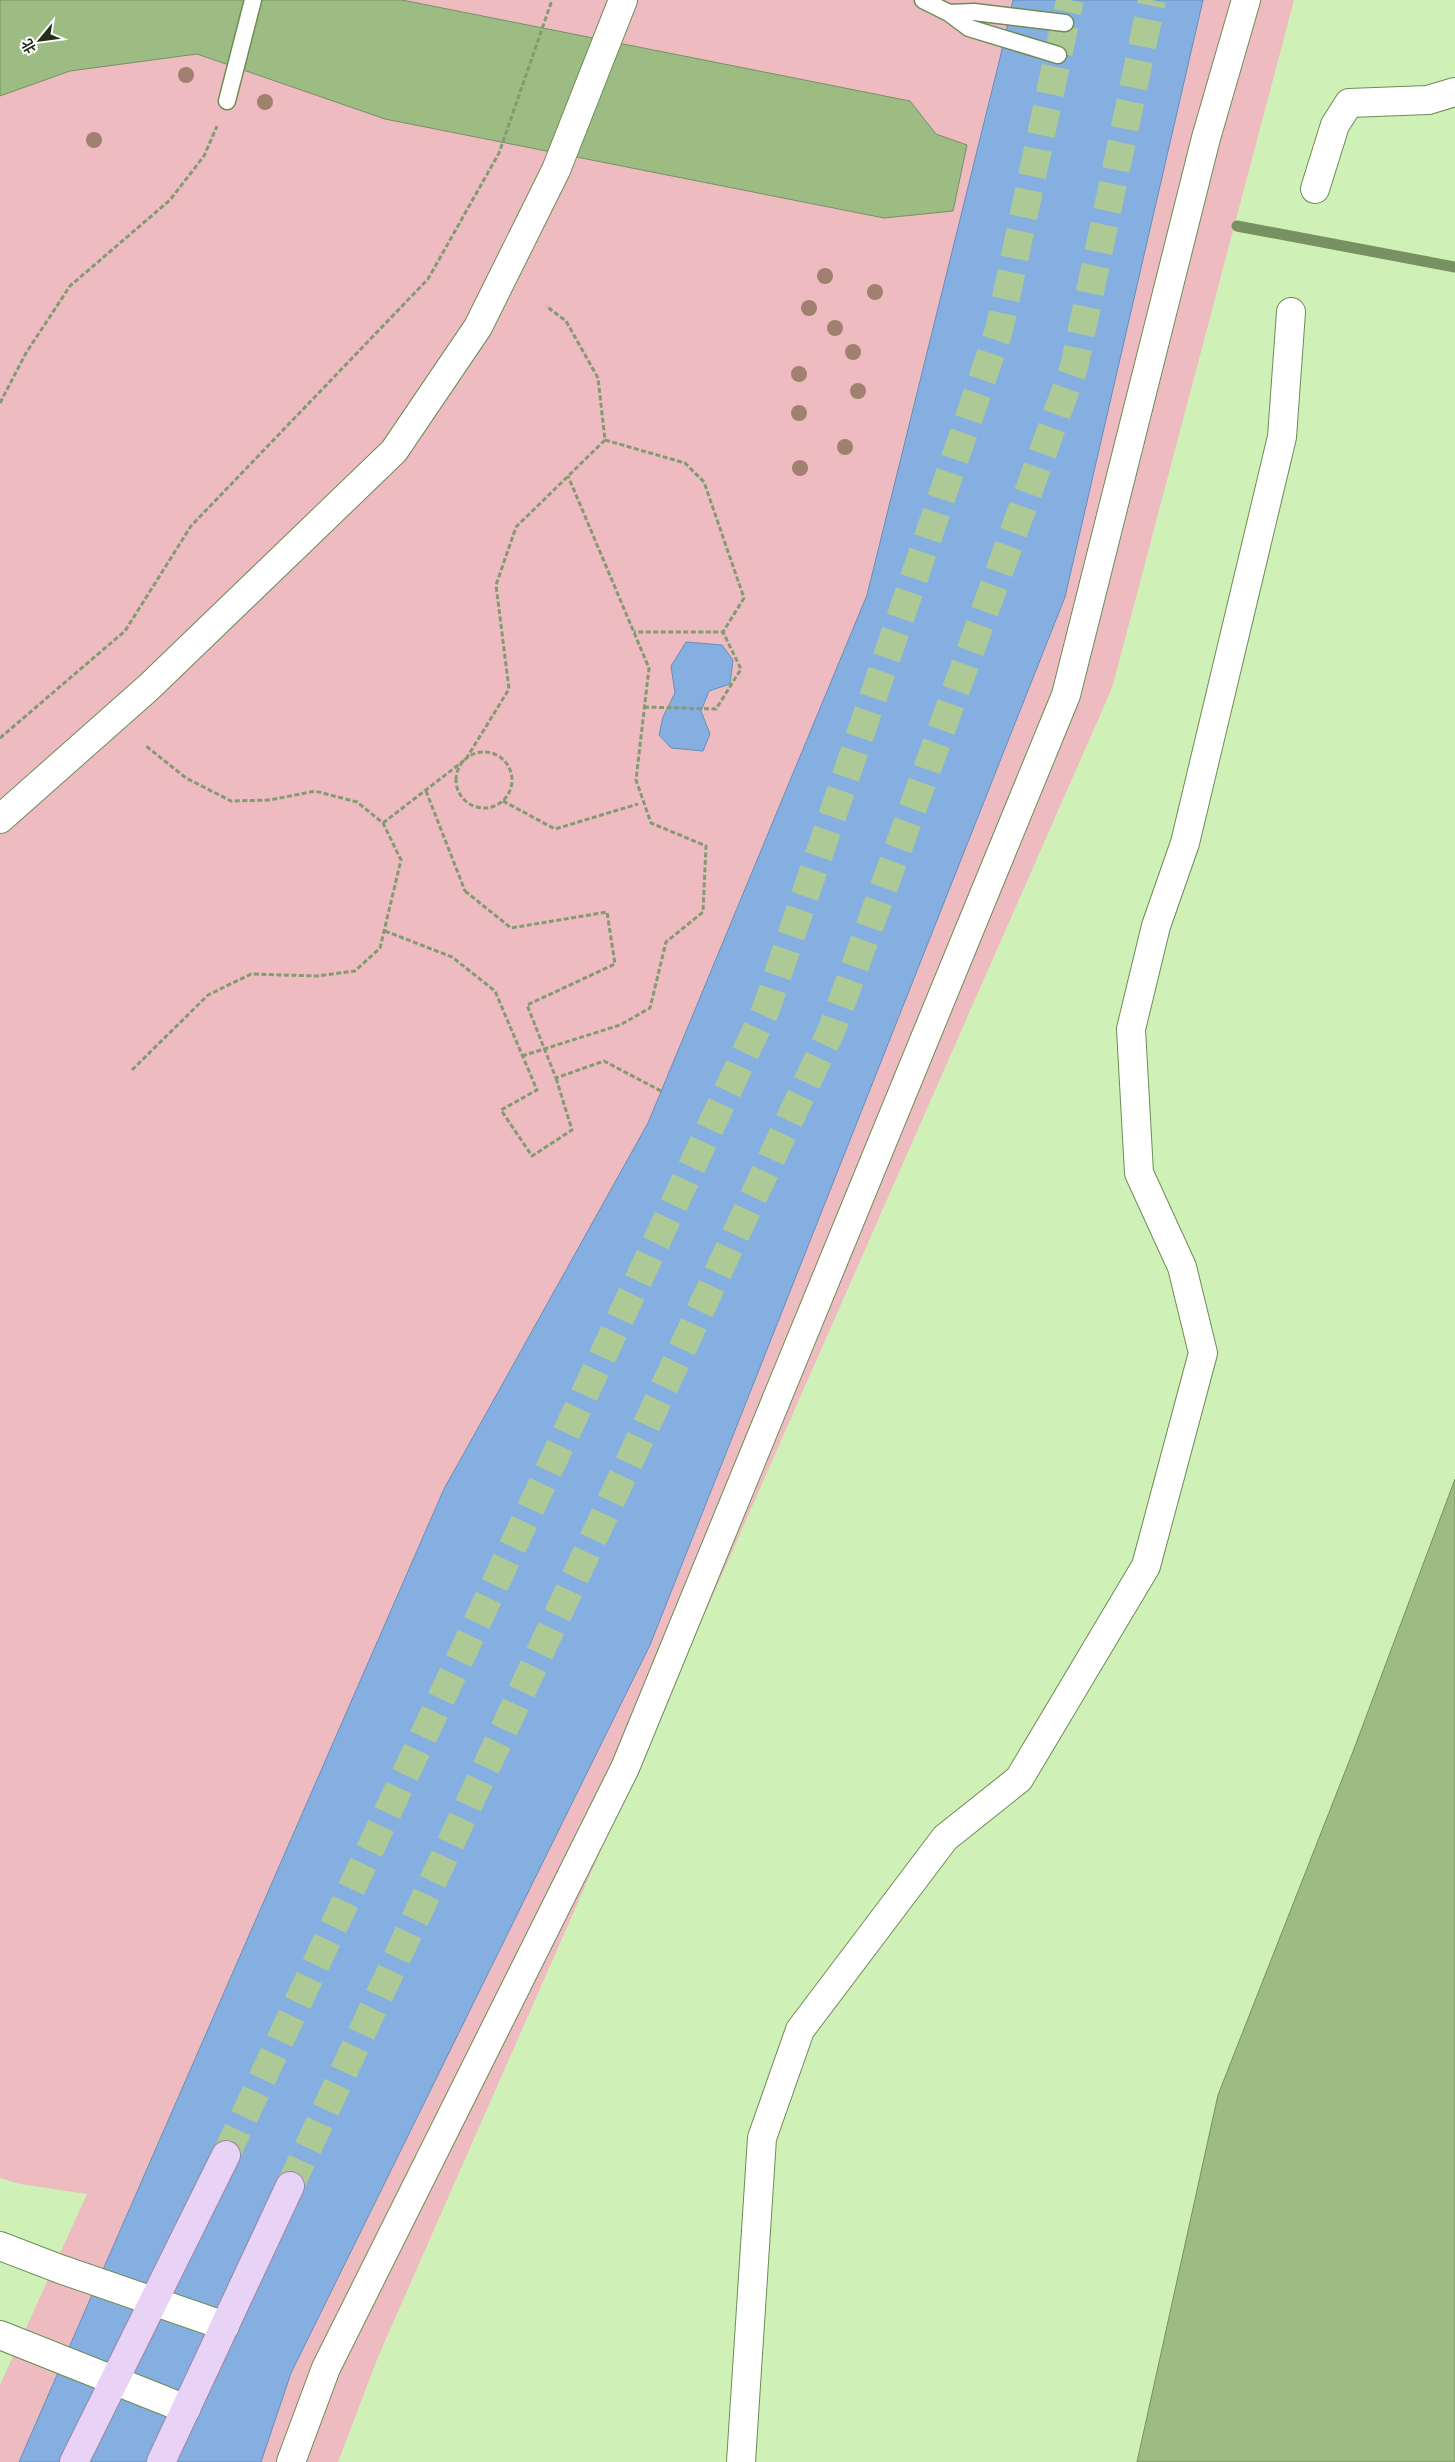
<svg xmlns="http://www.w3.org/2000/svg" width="1455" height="2462" viewBox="0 0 1455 2462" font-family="'Exo 2','Noto Sans SC',sans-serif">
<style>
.green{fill:#eebbc0}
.water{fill:#9cbc83;stroke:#779163}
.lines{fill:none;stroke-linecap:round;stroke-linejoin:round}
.stream{stroke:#779163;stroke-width:11}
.building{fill:#85afe0;stroke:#658ebc}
.primary-tunnel{stroke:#acc996;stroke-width:28;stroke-dasharray:28 14;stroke-linecap:butt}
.lane-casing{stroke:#6e8c56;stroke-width:19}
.street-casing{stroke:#6e8c56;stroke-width:30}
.secondary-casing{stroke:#6e8c56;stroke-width:30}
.primary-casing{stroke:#9885a4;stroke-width:30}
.path{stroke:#839b71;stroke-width:3;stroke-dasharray:5 2.5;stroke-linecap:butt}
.lane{stroke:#fff;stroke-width:16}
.street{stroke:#fff;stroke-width:28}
.secondary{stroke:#fff;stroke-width:28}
.primary{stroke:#e8d2f6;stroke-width:28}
.path-bridge{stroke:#839b71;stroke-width:3;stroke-dasharray:5 2.5;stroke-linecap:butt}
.tree{fill:#a08170}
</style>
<rect width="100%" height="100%" fill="#cff0b6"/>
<!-- green -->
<path class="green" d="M 0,0 L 1294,0 L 1112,688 L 378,2357 L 338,2462 L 0,2462 L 0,2385 L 87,2194 L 20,2184 L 0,2178 Z"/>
<!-- water -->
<path class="water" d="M 0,0 L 402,0 L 910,101 L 936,134 L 967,145 L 953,211 L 884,218 L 385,119 L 197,54 L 70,71 L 0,96 Z
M 1455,1479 L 1455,2462 L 1137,2462 L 1218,2095 L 1354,1749 Z"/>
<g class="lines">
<!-- stream -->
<path class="stream" d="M 1237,226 L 1455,267"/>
</g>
<!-- building -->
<path class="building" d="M 1013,0 L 1203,0 L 1065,597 L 650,1645 L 291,2373 L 261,2462 L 19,2462 L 444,1489 L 648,1123 L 867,595 L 1000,58 Z
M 686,642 L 722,645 L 733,660 L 730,684 L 709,691 L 701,711 L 710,734 L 703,751 L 671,748 L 659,735 L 663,717 L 675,693 L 671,666 Z"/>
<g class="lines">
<!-- primary-tunnel -->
<path class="primary-tunnel" d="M 226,2155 L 766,1009 L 999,330 L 1070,0
M 290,2186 L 832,1029 L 1074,367 L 1152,0"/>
<!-- lane casing -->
<g class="lane-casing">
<path id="lane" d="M 923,0 L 949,13
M 1058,55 L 969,28 L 949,13 L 974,12 L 1065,23
M 227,101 L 253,0"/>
</g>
<!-- street casing -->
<g class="street-casing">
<path id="street" d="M 1315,189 L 1335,125 L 1349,103 L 1428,100 L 1455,92
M 291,2462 L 326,2368 L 625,1768 L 1066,695 L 1206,138 L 1246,0
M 741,2462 L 762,2138 L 800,2030 L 945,1838 L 1019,1779 L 1146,1566 L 1203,1353 L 1182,1267 L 1139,1173 L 1131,1029 L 1156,926 L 1185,843 L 1282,437 L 1291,312"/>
</g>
<!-- secondary casing -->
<g class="secondary-casing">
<path id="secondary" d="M 0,819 L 149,687 L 394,451 L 478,327 L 556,170 L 623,0
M 0,2246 L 60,2269 L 225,2326
M 0,2335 L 186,2409"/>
</g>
<!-- primary casing -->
<g class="primary-casing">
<path id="primary" d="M 74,2462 L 226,2155
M 161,2462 L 290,2186"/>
</g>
<!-- path -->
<path class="path" d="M 0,403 L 26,353 L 70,286 L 170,200 L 204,156 L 217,126
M 605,440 L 685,463 L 704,482 L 744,598 L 723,632 L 634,632
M 644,707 L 716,709 L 741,669 L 723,632
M 0,738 L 125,631 L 191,526 L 428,279 L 499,153 L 552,0
M456 780a28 28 0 1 1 56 0a28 28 0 1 1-56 0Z
M 426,791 L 465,891
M 503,801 L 555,829 L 638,804
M 383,823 L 466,759 L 509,689 L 496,585 L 516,527 L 605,440 L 598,378 L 566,321 L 546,306
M 385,931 L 452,957 L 495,991 L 537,1090 L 501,1110 L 532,1156 L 572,1130 L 556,1078
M 522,1056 L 620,1025 L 650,1008 L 666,942 L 703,912 L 706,846 L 651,823 L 636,780 L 649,668 L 568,476
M 132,1070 L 208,995 L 251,974 L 317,976 L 355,971 L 380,948 L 401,860 L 383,823 L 357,802 L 315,791 L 270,800 L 231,801 L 186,778 L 146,746"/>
<!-- lane -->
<use href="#lane" class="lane"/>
<!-- street -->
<use href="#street" class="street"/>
<!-- secondary -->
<use href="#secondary" class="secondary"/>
<!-- primary -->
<use href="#primary" class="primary"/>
<!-- path-bridge -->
<path class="path-bridge" d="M 465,891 L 511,928 L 607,912 L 615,964 L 527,1005 L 556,1078 L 604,1061 L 661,1091"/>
</g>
<!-- trees -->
<g class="tree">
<circle cx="186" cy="75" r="8"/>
<circle cx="265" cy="102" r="8"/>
<circle cx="94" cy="140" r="8"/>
<circle cx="825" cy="276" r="8"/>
<circle cx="875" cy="292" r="8"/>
<circle cx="809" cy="308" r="8"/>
<circle cx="835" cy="328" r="8"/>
<circle cx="853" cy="352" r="8"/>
<circle cx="799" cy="374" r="8"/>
<circle cx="858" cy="391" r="8"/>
<circle cx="799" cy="413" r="8"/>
<circle cx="845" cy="447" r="8"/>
<circle cx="800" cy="468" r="8"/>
</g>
<!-- north arrow -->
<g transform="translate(40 40) rotate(241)" stroke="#ffffff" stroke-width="4" paint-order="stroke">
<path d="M0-4L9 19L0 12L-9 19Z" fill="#222e18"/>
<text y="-8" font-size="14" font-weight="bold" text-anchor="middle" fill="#222e18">北</text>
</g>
</svg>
